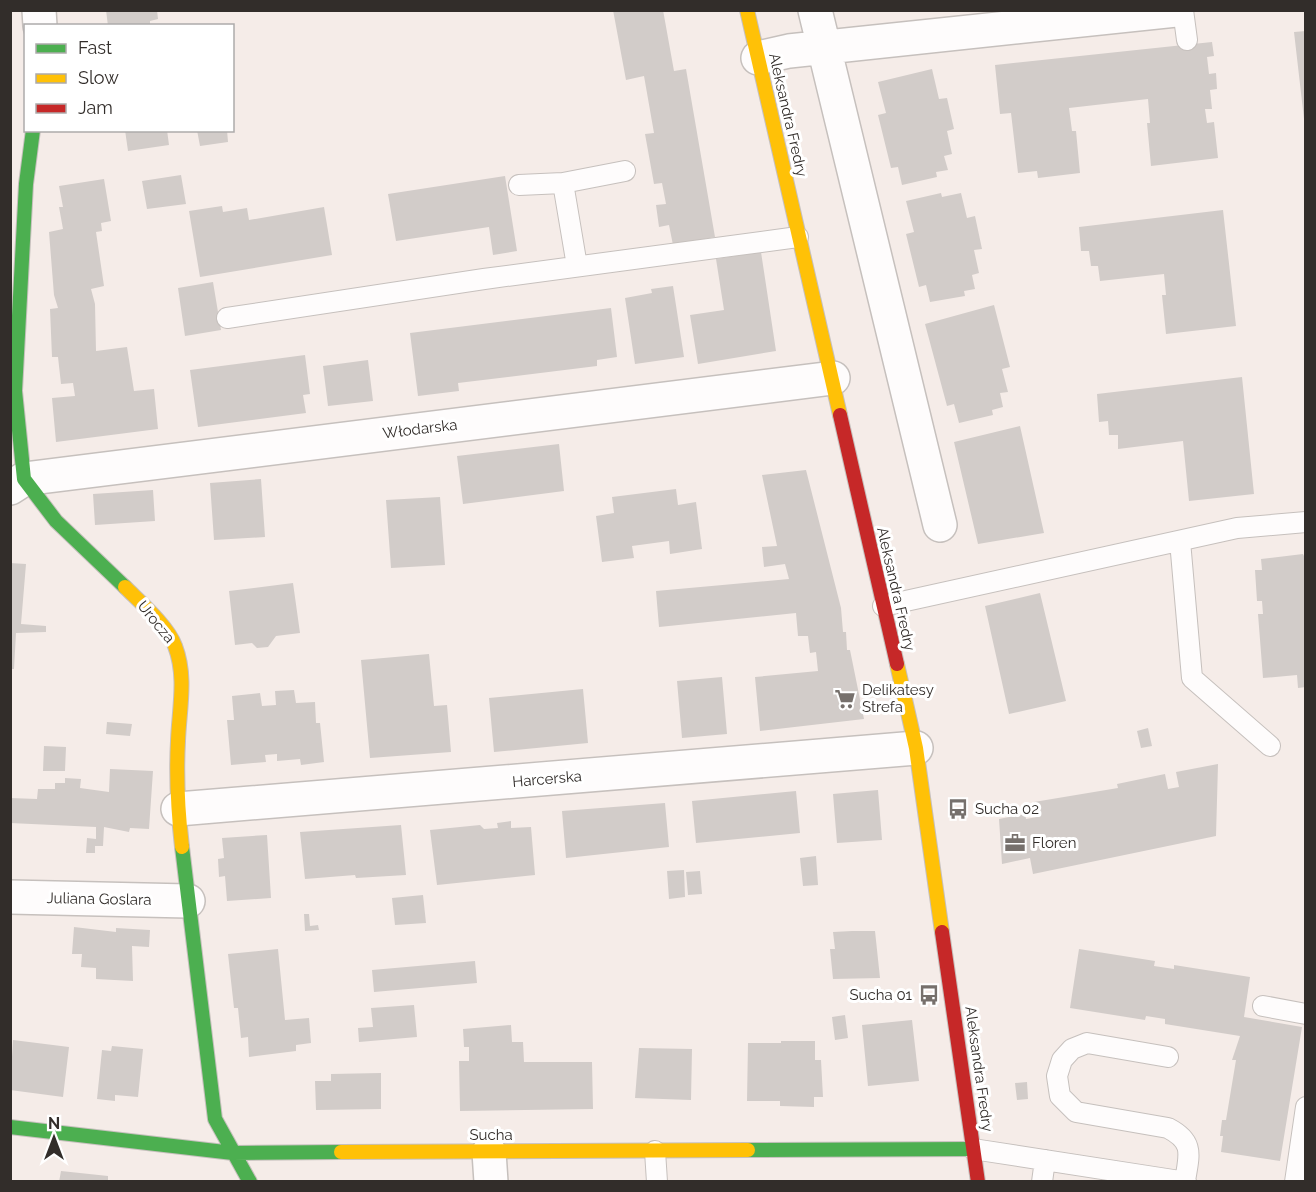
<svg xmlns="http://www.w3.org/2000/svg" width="1316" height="1192" viewBox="0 0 1316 1192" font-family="Raleway,sans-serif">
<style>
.building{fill:#d2ccc9}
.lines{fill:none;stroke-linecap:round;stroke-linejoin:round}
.lane-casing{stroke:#c6c0bd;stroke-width:22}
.street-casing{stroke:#c6c0bd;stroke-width:36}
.fast-casing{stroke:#c6c0bd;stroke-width:16}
.slow-casing{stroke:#c6c0bd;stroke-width:16}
.jam-casing{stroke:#c6c0bd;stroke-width:16}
.lane{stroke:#fefcfc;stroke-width:20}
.street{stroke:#fefcfc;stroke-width:33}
.fast{stroke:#4caf50;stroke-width:14}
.slow{stroke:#ffc107;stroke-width:14}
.jam{stroke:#c62828;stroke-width:14}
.labels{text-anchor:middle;stroke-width:6;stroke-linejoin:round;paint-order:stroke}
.street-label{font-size:15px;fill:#322d2a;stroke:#fff}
.poi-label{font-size:15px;fill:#322d2a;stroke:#fff;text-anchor:start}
</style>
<rect width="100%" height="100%" fill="#f5ece8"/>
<!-- building -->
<path class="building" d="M 106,10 L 157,10 L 158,19 L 150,21 L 150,26 L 108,26 Z
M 613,10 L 663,10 L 674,71 L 686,69 L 715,237 L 673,245 L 669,225 L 659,227 L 656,205 L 666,204 L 662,183 L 654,184 L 645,134 L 654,133 L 644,76 L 626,80 Z
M 1306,31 L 1306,119 L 1304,119 L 1294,32 Z
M 1212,42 L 1214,56 L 1207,57 L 1209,74 L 1216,73 L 1217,89 L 1210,90 L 1212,109 L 1205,109 L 1207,123 L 1214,122 L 1218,158 L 1151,166 L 1147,123 L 1150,123 L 1148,99 L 1069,108 L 1072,131 L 1076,131 L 1080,173 L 1038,178 L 1037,171 L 1018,173 L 1011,113 L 1000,114 L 995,65 Z
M 932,69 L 939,99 L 947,98 L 954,129 L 947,131 L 952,154 L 944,156 L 948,170 L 936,172 L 937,177 L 902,185 L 898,167 L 891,168 L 878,115 L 886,113 L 878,82 Z
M 125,130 L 167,130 L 169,145 L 128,151 Z
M 197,130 L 227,130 L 228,142 L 200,146 Z
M 181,175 L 186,204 L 147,209 L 142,181 Z
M 505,176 L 517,251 L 493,255 L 489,227 L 396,241 L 388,194 Z
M 104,179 L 111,221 L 101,223 L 102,231 L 96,232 L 104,286 L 91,289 L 95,304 L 96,351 L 127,347 L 134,391 L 154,389 L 158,429 L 56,442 L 52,398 L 75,396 L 73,383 L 61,384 L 58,357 L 52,357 L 50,309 L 58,308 L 54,295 L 49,232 L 63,229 L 59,207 L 63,207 L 59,186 Z
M 941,193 L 942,197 L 961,193 L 967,218 L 975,216 L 982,249 L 974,250 L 979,273 L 972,275 L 975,289 L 964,291 L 965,296 L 930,302 L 926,285 L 919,287 L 906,234 L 914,232 L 906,201 Z
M 222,206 L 223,212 L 247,208 L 249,220 L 324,207 L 332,255 L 200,277 L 189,211 Z
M 1223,210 L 1236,326 L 1166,334 L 1162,295 L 1166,295 L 1164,274 L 1100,281 L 1098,266 L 1091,266 L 1089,251 L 1081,251 L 1079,227 Z
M 761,252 L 776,351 L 698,364 L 690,315 L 724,310 L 716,259 Z
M 213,282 L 221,330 L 185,336 L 178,288 Z
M 673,286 L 684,357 L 635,364 L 625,298 L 652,293 L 651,289 Z
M 994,305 L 1010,367 L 1002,369 L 1008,392 L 1000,393 L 1003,407 L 992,410 L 993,415 L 959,423 L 954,404 L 947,406 L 925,324 Z
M 611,308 L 617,357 L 597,360 L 597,366 L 458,383 L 459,391 L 418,396 L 410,333 Z
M 305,355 L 310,394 L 303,395 L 306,413 L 198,427 L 190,370 Z
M 368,360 L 373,401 L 328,406 L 323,366 Z
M 1242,377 L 1254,494 L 1189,501 L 1183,441 L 1118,449 L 1118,435 L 1109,435 L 1108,421 L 1099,422 L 1097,394 Z
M 1020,426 L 1044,533 L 978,544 L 954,442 Z
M 559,444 L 564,491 L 463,504 L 457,456 Z
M 806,470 L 841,608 L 843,632 L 846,632 L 847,650 L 850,650 L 864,719 L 760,731 L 755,677 L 818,671 L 816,652 L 810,653 L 808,636 L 798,636 L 796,613 L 659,627 L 656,591 L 789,579 L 785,564 L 764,567 L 762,547 L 777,546 L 762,475 Z
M 261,479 L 265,537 L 214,540 L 210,483 Z
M 676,489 L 678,505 L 696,502 L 702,549 L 670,554 L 669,541 L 632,546 L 634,558 L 602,562 L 596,516 L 614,513 L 612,497 Z
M 153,490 L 155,521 L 95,525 L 93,494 Z
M 440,497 L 445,565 L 391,568 L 386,500 Z
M 1303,554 L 1306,560 L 1306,687 L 1298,688 L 1297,675 L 1263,678 L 1258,614 L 1263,614 L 1262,601 L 1257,601 L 1255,570 L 1262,570 L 1261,559 Z
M 10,563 L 26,564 L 21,624 L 46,626 L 46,632 L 16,633 L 14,669 L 10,669 Z
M 293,583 L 300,633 L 276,636 L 268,647 L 257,648 L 252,643 L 235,645 L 229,591 Z
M 1040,593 L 1066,701 L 1009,714 L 985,606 Z
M 429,654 L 434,706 L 447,705 L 451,752 L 370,758 L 361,660 Z
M 722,677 L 727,734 L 682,738 L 677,681 Z
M 583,689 L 588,743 L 494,752 L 489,698 Z
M 294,690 L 296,703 L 315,702 L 316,723 L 320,723 L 324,762 L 301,765 L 300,759 L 277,761 L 277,754 L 265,755 L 266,762 L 231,765 L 227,720 L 234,720 L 232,696 L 260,693 L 262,706 L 276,705 L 275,691 Z
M 107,722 L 132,724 L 130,736 L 106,734 Z
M 1148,728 L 1152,746 L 1141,748 L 1137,731 Z
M 44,746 L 66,747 L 65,771 L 43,771 Z
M 1218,764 L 1216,836 L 1033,874 L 1030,858 L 1002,864 L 999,819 L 1025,814 L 1026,819 L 1037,817 L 1034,802 L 1118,788 L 1117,784 L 1165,774 L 1168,789 L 1179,787 L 1176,772 Z
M 110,769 L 153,771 L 149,829 L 130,828 L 129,832 L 104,827 L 103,846 L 95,846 L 95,853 L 86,853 L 87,838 L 96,839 L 96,827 L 10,823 L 10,798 L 37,799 L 38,789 L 55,789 L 55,783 L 65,783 L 65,778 L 81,779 L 80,788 L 109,792 Z
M 878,790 L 882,840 L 837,843 L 833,794 Z
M 796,791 L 800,833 L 696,843 L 692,801 Z
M 665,803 L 669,847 L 566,858 L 562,811 Z
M 511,821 L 511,828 L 531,827 L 535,875 L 437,885 L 430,830 L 480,825 L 484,829 L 498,828 L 497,823 Z
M 401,825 L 406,875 L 356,878 L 355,875 L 305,879 L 300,832 Z
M 267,835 L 271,898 L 227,901 L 225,876 L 219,877 L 218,859 L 224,858 L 222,838 Z
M 816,856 L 818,885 L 803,886 L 800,858 Z
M 684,870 L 685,897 L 669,899 L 667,871 Z
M 700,871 L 702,894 L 688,895 L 686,872 Z
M 423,895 L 426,923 L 395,925 L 392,898 Z
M 304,914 L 309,914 L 310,926 L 318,925 L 319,930 L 305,931 Z
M 74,927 L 116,932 L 116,928 L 150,930 L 149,947 L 132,946 L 133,981 L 96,979 L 96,968 L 81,967 L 82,954 L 72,954 Z
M 852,931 L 875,931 L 880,978 L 833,979 L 830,949 L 835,949 L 833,932 Z
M 278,949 L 285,1020 L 309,1018 L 311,1043 L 296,1045 L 296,1051 L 249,1057 L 248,1037 L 241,1038 L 238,1008 L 234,1008 L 228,954 Z
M 1079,949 L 1155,961 L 1154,966 L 1174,969 L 1174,965 L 1250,977 L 1244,1017 L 1302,1027 L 1280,1161 L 1221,1152 L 1223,1136 L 1220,1136 L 1222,1120 L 1226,1120 L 1236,1060 L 1232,1060 L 1240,1036 L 1165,1024 L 1165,1019 L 1146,1016 L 1145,1020 L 1070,1008 Z
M 475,961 L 477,983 L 374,992 L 372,970 Z
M 414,1005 L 417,1037 L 359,1042 L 358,1028 L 373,1027 L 371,1008 Z
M 845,1015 L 848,1038 L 835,1040 L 832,1017 Z
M 912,1020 L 919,1081 L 868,1086 L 862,1025 Z
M 511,1025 L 512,1042 L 523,1042 L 524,1062 L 592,1062 L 593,1109 L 460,1111 L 459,1061 L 469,1061 L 469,1047 L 464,1047 L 463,1029 Z
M 13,1040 L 69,1047 L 63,1097 L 10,1090 Z
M 781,1041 L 815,1041 L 815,1060 L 821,1060 L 823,1097 L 814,1097 L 814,1107 L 780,1106 L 780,1101 L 747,1101 L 748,1043 L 781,1043 Z
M 112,1046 L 143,1049 L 138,1097 L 115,1095 L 115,1101 L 97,1099 L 102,1050 L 111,1051 Z
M 639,1048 L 692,1049 L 691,1100 L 635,1098 Z
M 381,1073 L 381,1109 L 316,1110 L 315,1081 L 331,1081 L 331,1074 Z
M 1027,1082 L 1028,1099 L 1017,1100 L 1015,1083 Z
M 61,1171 L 108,1176 L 108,1182 L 59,1182 Z"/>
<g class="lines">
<!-- lane casing -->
<g class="lane-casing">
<path id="lane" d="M 1183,10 L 1187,40
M 563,183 L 625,171
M 519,185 L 563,183 L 577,266
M 227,318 L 484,279 L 798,237
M 1180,541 L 1192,678 L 1270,746
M 883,606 L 1237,528 L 1306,522
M 1263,1006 L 1306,1014
M 1168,1057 L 1087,1043 L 1072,1049 L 1062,1060 L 1057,1076 L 1060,1096 L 1076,1112 L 1168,1128 C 1195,1142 1189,1155 1185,1181
M 973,1149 L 1186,1182
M 655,1151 L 657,1182
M 1042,1182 L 1045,1160
M 1295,1182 L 1306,1107"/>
</g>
<!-- street casing -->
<g class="street-casing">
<path id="street" d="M 39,10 L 40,26
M 815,10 L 940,525
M 758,58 L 789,51 L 1176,10
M 10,488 L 24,479 L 833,378
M 178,809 L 916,748
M 10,897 L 188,901
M 489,1152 L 491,1182"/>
</g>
<!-- fast casing -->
<g class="fast-casing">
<path id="fast" d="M 33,130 L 26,184 L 15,391 L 24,479 L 56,521 L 125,587
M 182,847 L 215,1119 L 250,1182
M 10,1127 L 233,1153 L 341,1152
M 748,1150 L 973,1149"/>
</g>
<!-- slow casing -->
<g class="slow-casing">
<path id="slow" d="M 747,10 L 840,415
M 125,587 C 140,602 168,626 175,646 C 187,677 179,710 178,741 C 176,777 178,812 182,847
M 897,664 L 916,748 L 942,932
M 341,1152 L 748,1150"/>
</g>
<!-- jam casing -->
<g class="jam-casing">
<path id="jam" d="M 840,415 L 897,664
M 942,932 L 978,1182"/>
</g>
<!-- lane -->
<use href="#lane" class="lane"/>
<!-- street -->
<use href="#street" class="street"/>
<!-- fast -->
<use href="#fast" class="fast"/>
<!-- slow -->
<use href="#slow" class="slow"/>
<!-- jam -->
<use href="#jam" class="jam"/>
</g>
<!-- icons -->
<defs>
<g id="supermarket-bare" transform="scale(1.62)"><path d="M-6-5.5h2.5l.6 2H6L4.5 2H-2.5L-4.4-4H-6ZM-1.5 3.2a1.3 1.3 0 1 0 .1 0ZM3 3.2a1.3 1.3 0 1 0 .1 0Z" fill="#76706c" stroke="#fff" stroke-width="2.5" paint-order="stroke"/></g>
<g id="bus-bare" transform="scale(1.62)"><path d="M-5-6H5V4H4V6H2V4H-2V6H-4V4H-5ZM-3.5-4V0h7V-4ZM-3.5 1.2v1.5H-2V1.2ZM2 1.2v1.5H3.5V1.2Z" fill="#76706c" stroke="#fff" stroke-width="2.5" paint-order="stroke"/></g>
<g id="office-bare" transform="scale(1.62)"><path d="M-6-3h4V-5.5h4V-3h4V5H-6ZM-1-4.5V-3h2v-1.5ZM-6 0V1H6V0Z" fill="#76706c" stroke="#fff" stroke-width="2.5" paint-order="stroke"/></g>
</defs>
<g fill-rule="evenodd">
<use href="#supermarket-bare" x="845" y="699"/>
<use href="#bus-bare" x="958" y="809"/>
<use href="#office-bare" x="1015" y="843"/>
<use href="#bus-bare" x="929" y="995"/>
</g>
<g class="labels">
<!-- street labels -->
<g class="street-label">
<text transform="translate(788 115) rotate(77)" y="5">Aleksandra Fredry</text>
<text transform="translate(420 429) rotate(-7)" y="5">Włodarska</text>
<text transform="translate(896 589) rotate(77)" y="5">Aleksandra Fredry</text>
<text transform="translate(156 622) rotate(51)" y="5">Urocza</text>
<text transform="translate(547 779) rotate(-5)" y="5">Harcerska</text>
<text transform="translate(99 899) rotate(1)" y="5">Juliana Goslara</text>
<text transform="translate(979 1069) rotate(82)" y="5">Aleksandra Fredry</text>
<text x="491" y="1140">Sucha</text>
</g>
<!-- poi labels -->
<g class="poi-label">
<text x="862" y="695">Delikatesy<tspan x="862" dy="17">Strefa</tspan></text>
<text x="975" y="814">Sucha 02</text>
<text x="1032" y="848">Floren</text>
<text x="912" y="1000" text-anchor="end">Sucha 01</text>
</g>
</g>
<!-- border -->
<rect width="1316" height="1192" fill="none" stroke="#322d2a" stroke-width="24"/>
<!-- legend -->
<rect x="24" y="24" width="210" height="108" fill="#ffffff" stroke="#adabaa" stroke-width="1.5"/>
<rect x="36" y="44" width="30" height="9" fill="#4caf50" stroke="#adabaa" stroke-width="1.5"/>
<text x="78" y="54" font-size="18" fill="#322d2a">Fast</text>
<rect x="36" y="74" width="30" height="9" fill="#ffc107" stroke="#adabaa" stroke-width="1.5"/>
<text x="78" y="84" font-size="18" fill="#322d2a">Slow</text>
<rect x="36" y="104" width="30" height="9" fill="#c62828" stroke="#adabaa" stroke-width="1.5"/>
<text x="78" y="114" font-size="18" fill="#322d2a">Jam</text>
<!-- north arrow -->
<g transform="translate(54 1138)" stroke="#ffffff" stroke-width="4.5" paint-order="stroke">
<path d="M0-4.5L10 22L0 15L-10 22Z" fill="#322d2a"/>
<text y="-9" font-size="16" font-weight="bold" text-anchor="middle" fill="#322d2a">N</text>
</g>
</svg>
